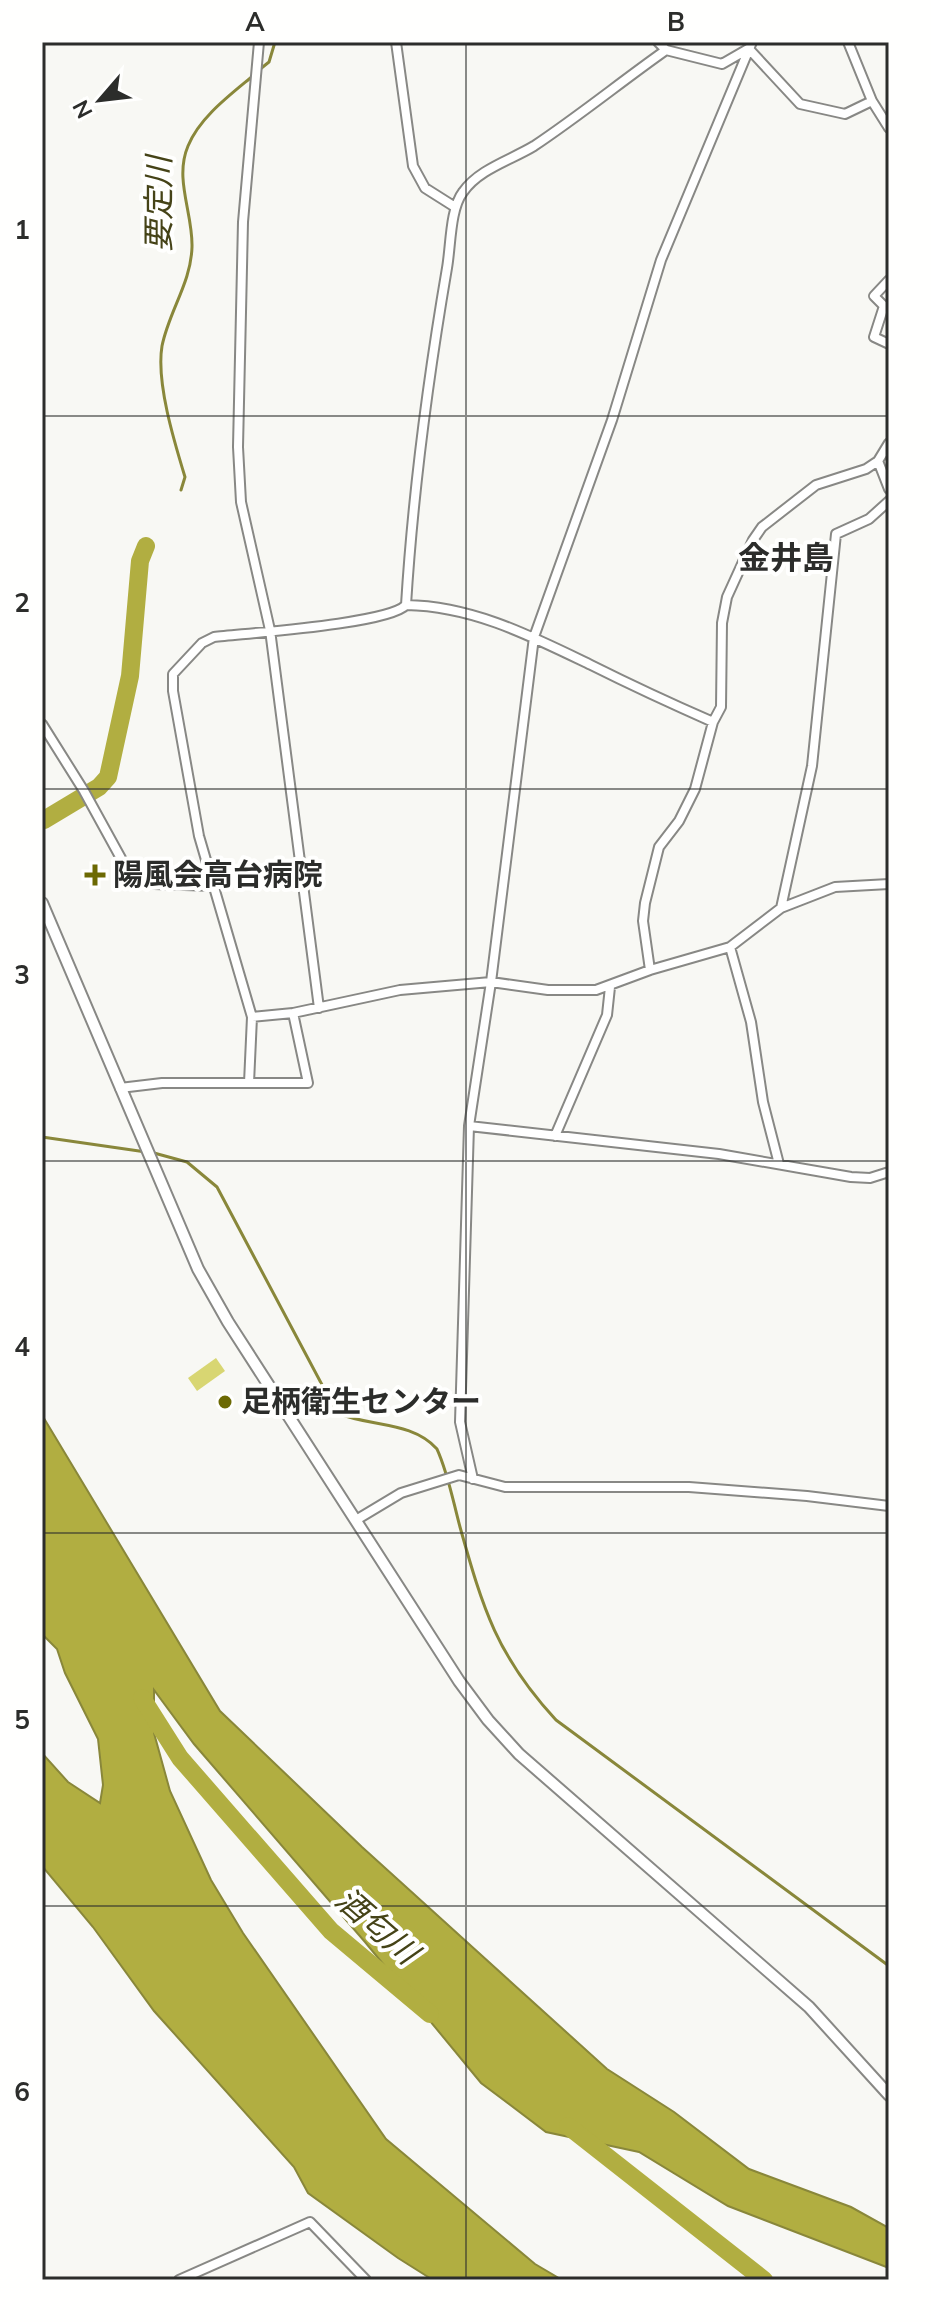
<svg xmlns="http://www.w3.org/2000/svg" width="931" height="2322" viewBox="0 0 931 2322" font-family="Mulish,'Noto Sans JP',sans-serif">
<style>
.green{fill:#d8d672}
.water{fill:#b1ae41;stroke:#89873a;stroke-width:2}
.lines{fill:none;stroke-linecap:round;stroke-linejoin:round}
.stream{stroke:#89873a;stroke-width:3}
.river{stroke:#b1ae41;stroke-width:18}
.minor-casing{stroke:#888885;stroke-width:12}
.tertiary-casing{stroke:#888885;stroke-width:14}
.minor{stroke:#fff;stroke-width:8}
.tertiary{stroke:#fff;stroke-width:10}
.grid{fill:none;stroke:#2c2d2b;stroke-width:2;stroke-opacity:0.55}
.poi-dot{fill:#6c6903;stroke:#fffffe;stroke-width:3}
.labels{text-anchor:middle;stroke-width:8;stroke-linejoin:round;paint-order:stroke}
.poi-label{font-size:30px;font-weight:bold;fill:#2c2d2b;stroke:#fffffe;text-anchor:start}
.water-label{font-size:32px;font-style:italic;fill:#454317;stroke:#fffffe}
.neighbourhood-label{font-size:32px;font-weight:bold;fill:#2c2d2b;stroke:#fffffe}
.neatline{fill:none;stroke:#2c2d2b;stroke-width:3}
.grid-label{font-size:26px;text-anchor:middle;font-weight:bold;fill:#2c2d2b}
</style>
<rect width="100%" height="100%" fill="#f8f8f4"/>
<!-- green -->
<path class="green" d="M 216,1358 L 225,1371 L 197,1391 L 188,1378 Z"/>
<!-- water -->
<path class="water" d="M 42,1415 L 220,1711 L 362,1847 L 607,2069 L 674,2112 L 749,2169 L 851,2207 L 889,2228 L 889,2268 L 728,2206 L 639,2152 L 546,2132 L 481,2083 L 365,1942 L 194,1744 L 154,1690 L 154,1733 L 170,1791 L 211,1880 L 243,1933 L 386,2139 L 535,2264 L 562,2280 L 433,2280 L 398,2258 L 308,2193 L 294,2167 L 154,2011 L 93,1927 L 42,1866 L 42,1753 L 68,1782 L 100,1803 L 103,1785 L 98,1739 L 65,1673 L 57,1649 L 42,1634 Z"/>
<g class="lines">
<!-- stream -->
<path class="stream" d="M 259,70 L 269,62 L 275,42
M 181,490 L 185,477 C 174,441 156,382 162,346 C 169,311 191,283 192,247 C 193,213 174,179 188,146 C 200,117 230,95 254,75
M 42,1137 L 146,1152
M 154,1153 L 187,1162 L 217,1187 L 337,1413 C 370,1427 412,1421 437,1449 C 448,1473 453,1501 460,1527 C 483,1609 497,1656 556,1720 L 889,1966"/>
<!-- river -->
<path class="river" d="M 44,820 L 99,787 L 108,777 L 130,676 L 140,561 L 146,546
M 142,1698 L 180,1758 L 331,1931 L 430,2014
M 568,2126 L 764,2280"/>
<!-- minor casing -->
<g class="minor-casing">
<path id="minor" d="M 259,42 L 243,222 L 238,447 L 241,502 L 270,630 L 319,1008
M 396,42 L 413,166 L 425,188 L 455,207
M 658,42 L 666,50 L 722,64 L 748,49
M 848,42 L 872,101
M 749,49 L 800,104 L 845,114 L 872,101 L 889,128
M 889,280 L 874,296 L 884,306 L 874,337 L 889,344
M 878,461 L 889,489
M 406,605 C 413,492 428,379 447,268 C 451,245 450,209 463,192 C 479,169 511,160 534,146 C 579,116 622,81 666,50
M 713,722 C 672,704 631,685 591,665 C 531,636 473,606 406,605 C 388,624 248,633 214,637 L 202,643 L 173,674 L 173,691 L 199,836 L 252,1017 L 293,1013 L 400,990 L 491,982 L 548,990 L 596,990 L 650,970 L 730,947 L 781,908 L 835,887 L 889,884
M 42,724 L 84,791 L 123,862 L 136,878 L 154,884 L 214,886
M 781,908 L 812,766 L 836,534 L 869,519 L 889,501
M 730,947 L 751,1022 L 763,1102 L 779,1164
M 650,970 L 643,921 L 645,903 L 659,847 L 679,821 L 695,789 L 713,722 L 721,707 L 722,623 L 727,597 L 753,540 L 762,527 L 816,485 L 866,469 L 878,461 L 889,443
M 249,1083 L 252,1017
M 120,1088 L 162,1083 L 308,1083 L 293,1013
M 469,1126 L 719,1154 L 851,1177 L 870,1178 L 889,1172
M 555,1136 L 607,1015 L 610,987
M 473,1479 L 460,1422 L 469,1126 L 491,982 L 534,637 L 612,420 L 661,260 L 752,42
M 356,1520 L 401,1493 L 459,1475 L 505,1487 L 689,1487 L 807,1496 L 889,1506
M 179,2280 L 310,2222 L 366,2280"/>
</g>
<!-- tertiary casing -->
<g class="tertiary-casing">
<path id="tertiary" d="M 42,903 L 198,1269 L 228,1322 L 459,1681 L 488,1720 L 519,1754 L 809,2007 L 889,2095"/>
</g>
<!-- minor -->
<use href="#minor" class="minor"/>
<!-- tertiary -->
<use href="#tertiary" class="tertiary"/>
</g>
<!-- grid -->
<path class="grid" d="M 466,42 L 466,2280M 42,416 L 889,416M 42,789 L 889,789M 42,1161 L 889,1161M 42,1533 L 889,1533M 42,1906 L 889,1906"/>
<!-- markers -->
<g class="poi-dot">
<path d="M91 863h8v8h8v8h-8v8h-8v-8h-8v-8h8z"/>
<circle cx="225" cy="1402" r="8"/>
</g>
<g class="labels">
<!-- poi labels -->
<g class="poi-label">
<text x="113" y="885">陽風会高台病院</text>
<text x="241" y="1412">足柄衛生センター</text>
</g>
<!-- water labels -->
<g class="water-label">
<text transform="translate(159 204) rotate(-90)" y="11">要定川</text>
<text transform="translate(377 1926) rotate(41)" y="11">酒匂川</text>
</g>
<!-- neighbourhood labels -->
<g class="neighbourhood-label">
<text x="786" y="569">金井島</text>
</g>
</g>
<!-- border -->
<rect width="931" height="2322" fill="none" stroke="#fffffe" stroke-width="88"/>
<!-- north arrow -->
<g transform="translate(100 100) rotate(242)" stroke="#fffffe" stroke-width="6" paint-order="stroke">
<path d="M0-6L14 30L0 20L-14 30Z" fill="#2c2d2b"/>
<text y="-12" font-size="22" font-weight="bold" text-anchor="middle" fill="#2c2d2b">N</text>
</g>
<rect x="44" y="44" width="843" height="2234" class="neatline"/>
<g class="grid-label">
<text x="255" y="31">A</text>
<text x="676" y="31">B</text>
<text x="22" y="239">1</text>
<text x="22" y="612">2</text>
<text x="22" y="984">3</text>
<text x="22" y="1356">4</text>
<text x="22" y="1729">5</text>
<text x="22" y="2101">6</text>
</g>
</svg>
